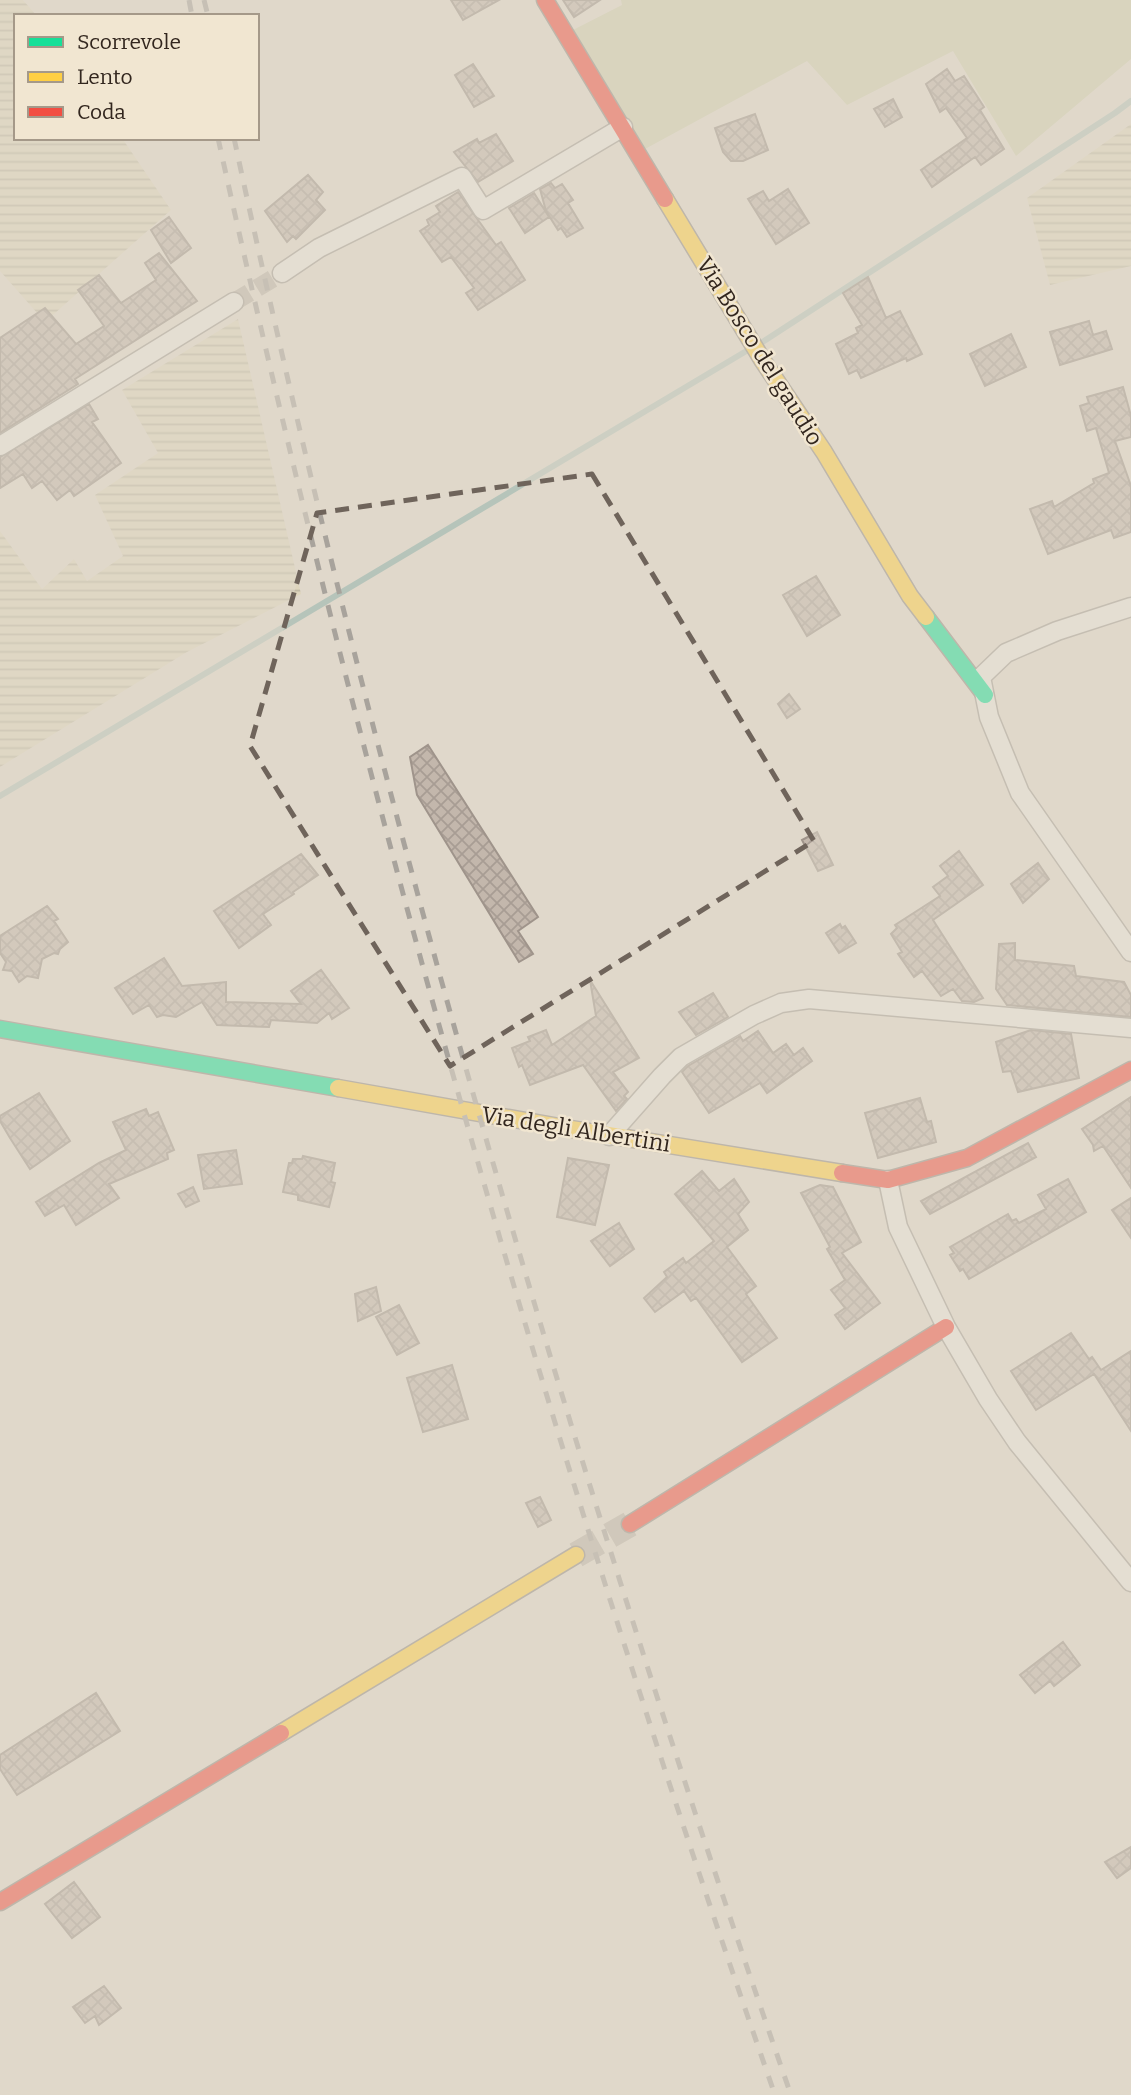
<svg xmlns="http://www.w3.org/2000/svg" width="1131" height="2095" viewBox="0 0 1131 2095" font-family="Bitter,serif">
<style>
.farmland{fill:url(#farmland-rules)}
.grass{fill:#d0ceaf}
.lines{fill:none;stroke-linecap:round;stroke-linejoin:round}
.stream{stroke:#b6c4ba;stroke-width:6}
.building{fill:url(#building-cross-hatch);stroke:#9f948b;stroke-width:2}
.street-tunnel{stroke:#bdb4a8;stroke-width:18;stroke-dasharray:18 9;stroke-linecap:butt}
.secondary-tunnel{stroke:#bdb4a8;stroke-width:26;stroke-dasharray:26 13;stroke-linecap:butt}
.street-casing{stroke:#a59e95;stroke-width:21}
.fast-casing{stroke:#958d84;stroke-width:19}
.slow-casing{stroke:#958d84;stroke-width:19}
.jam-casing{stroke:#958d84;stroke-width:19}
.street{stroke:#e8e4dc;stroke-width:18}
.fast{stroke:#16e098;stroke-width:16}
.slow{stroke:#ffcf43;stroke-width:16}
.jam{stroke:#f24e42;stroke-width:16}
.rail{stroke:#a8a39c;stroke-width:5;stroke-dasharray:12 12;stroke-linecap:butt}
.marked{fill:none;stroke:#6f645b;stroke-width:5;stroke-dasharray:14 9;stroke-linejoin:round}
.labels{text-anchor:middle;stroke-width:5;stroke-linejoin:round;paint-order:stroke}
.street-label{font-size:23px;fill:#32261e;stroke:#f1e6d1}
</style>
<defs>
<pattern id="farmland-rules" width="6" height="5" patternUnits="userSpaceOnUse" patternTransform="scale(1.75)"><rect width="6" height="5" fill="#ded5bd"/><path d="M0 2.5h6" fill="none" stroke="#bfb7a2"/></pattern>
<pattern id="building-cross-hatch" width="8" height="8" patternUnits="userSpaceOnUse" patternTransform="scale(1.75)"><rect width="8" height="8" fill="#c3b7ac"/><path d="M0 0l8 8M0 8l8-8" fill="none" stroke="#a89d94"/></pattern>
</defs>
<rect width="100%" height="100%" fill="#e0d8cb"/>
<!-- farmland -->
<path class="farmland" d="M 0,0 L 23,0 L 37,16 L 16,16 L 16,138 L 122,138 L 171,210 L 45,322 L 0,271 Z
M 1131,124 L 1131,266 L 1050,285 L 1027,198 Z
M 238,319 L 301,594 L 187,652 L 0,767 L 0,531 L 42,589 L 74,559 L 87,581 L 123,556 L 95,495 L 158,453 L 122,390 Z"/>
<!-- grass -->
<path class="grass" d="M 621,0 L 1131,0 L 1131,59 L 1016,156 L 953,51 L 847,105 L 807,61 L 645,149 L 573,30 L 622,5 Z"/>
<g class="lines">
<!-- stream -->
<path class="stream" d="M 761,343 L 1115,113 L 1131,101
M 0,796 L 748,350"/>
</g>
<!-- building -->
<path class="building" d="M 451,0 L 499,0 L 463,20 Z
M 563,0 L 600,0 L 574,17 Z
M 473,64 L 494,96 L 474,107 L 455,75 Z
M 947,69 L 955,81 L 964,76 L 984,107 L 980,110 L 1004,149 L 981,165 L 975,157 L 932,187 L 921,170 L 967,138 L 946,108 L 940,112 L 926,84 Z
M 893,99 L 902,117 L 885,127 L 874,109 Z
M 755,114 L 768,150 L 743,161 L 731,161 L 723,152 L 715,128 Z
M 496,134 L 513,161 L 478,182 L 454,152 L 477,139 L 479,143 Z
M 308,175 L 323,192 L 316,200 L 325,210 L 296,239 L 293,236 L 287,242 L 265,211 Z
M 551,183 L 555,188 L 562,184 L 573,200 L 568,203 L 583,228 L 567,237 L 561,228 L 558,230 L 546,211 L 540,189 Z
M 788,189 L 809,223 L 776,244 L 748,199 L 763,191 L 769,201 Z
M 458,192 L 496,245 L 501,242 L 525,280 L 478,310 L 466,293 L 474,288 L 451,257 L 442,262 L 420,231 L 429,225 L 427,220 L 440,212 L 436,206 Z
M 534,193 L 549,217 L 525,233 L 509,208 Z
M 169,217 L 191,248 L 171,263 L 151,230 Z
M 159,253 L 197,301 L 75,379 L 78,384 L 0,433 L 0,338 L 45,308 L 76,344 L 104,326 L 78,290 L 99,275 L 121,303 L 156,280 L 145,263 Z
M 868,277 L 886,318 L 900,311 L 922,354 L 907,361 L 906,358 L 861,378 L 857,370 L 849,374 L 836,344 L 858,333 L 856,328 L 862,325 L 843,293 Z
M 1089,321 L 1093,335 L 1106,331 L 1112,349 L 1060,365 L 1050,332 Z
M 1011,334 L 1026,367 L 985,386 L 970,354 Z
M 1123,387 L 1131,416 L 1131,437 L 1115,441 L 1131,486 L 1131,532 L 1114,538 L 1111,530 L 1048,554 L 1030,509 L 1052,501 L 1054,507 L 1094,483 L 1093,479 L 1109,473 L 1096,428 L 1087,431 L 1080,406 L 1089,403 L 1087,397 Z
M 89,404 L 98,419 L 92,422 L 121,463 L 74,496 L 70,490 L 57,500 L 42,481 L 32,488 L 23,474 L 0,488 L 0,457 Z
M 816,576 L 840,615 L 807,636 L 783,595 Z
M 789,694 L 800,709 L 787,718 L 778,704 Z
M 428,745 L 538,917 L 518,931 L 533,954 L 519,962 L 417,795 L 410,757 Z
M 817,832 L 833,865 L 818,871 L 802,840 Z
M 959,851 L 983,885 L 933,920 L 983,998 L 974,1002 L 962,1001 L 953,989 L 941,996 L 922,971 L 914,977 L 898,954 L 902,952 L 891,934 L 897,928 L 895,925 L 940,896 L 933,887 L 948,876 L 940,866 Z
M 301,854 L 318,875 L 293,892 L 294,894 L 263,914 L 271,925 L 239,948 L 214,911 Z
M 1038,863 L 1049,879 L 1023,903 L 1011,884 Z
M 47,906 L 58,919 L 54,921 L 68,942 L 60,949 L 58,954 L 54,953 L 42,959 L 38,978 L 27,976 L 19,982 L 12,971 L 3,970 L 6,962 L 0,953 L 0,936 Z
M 840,924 L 842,928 L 845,926 L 856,943 L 839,953 L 826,933 Z
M 1015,943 L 1015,960 L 1074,966 L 1076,976 L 1124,982 L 1131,995 L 1131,1017 L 1007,1005 L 996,989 L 999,944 Z
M 164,958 L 182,986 L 226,982 L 226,1002 L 301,1004 L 291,991 L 321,970 L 349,1008 L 332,1019 L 329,1013 L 317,1023 L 271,1020 L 269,1027 L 217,1025 L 202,1002 L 176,1017 L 163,1015 L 157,1017 L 149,1005 L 133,1014 L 115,988 Z
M 590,980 L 639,1058 L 613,1072 L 628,1092 L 624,1096 L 627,1099 L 616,1111 L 583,1065 L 530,1085 L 522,1065 L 519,1067 L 512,1048 L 530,1041 L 528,1037 L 546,1030 L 552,1045 L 596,1016 Z
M 713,993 L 728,1017 L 696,1035 L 679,1012 Z
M 1031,1030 L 1071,1034 L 1079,1078 L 1018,1092 L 1011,1071 L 1003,1072 L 996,1042 Z
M 758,1031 L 773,1053 L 786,1044 L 794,1055 L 803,1048 L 812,1061 L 767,1093 L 760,1083 L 709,1113 L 682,1072 L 688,1066 L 740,1036 L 743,1041 Z
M 39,1093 L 70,1141 L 30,1169 L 10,1138 L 0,1121 L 0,1116 Z
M 1131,1097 L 1131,1188 L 1103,1146 L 1094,1151 L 1093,1145 L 1082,1129 Z
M 920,1098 L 927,1122 L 931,1121 L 936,1142 L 878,1158 L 865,1113 Z
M 146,1109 L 149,1116 L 158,1112 L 174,1150 L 167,1153 L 168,1159 L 109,1184 L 119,1198 L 76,1225 L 64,1205 L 45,1216 L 36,1202 L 99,1163 L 126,1150 L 113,1122 Z
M 1028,1143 L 1036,1157 L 930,1214 L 921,1201 Z
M 236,1150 L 242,1184 L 204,1189 L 198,1155 Z
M 303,1156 L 335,1163 L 331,1182 L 335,1183 L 329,1207 L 298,1200 L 298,1195 L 283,1192 L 289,1163 L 292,1163 L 293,1159 L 302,1159 Z
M 568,1158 L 609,1165 L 595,1225 L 557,1217 Z
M 702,1171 L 719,1191 L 734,1179 L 749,1202 L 738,1214 L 748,1230 L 727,1247 L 756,1286 L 746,1294 L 777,1338 L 742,1362 L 696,1298 L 691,1301 L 684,1291 L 655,1312 L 644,1298 L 667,1277 L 664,1272 L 683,1258 L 686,1263 L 714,1241 L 675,1194 Z
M 1068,1179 L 1086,1212 L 969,1279 L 963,1269 L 960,1271 L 950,1255 L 954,1253 L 950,1247 L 1008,1214 L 1012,1221 L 1016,1219 L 1019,1223 L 1046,1209 L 1038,1195 Z
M 820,1185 L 833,1187 L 861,1242 L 842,1253 L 880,1303 L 845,1329 L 835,1315 L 845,1308 L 831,1290 L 845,1280 L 827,1249 L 830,1247 L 801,1193 Z
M 193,1187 L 199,1201 L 186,1207 L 178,1194 Z
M 1131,1198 L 1131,1238 L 1112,1210 Z
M 619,1223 L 634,1249 L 610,1266 L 591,1241 Z
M 376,1287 L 381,1311 L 358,1321 L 355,1294 Z
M 399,1305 L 419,1343 L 397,1355 L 376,1317 Z
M 1071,1333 L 1089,1359 L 1092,1357 L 1101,1370 L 1131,1351 L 1131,1431 L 1094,1374 L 1036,1410 L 1011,1371 Z
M 452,1365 L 468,1419 L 423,1432 L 407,1378 Z
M 540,1497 L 551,1520 L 538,1527 L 526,1503 Z
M 1063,1642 L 1080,1665 L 1054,1686 L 1050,1681 L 1035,1693 L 1020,1675 Z
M 96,1693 L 120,1731 L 17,1795 L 0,1769 L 0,1755 Z
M 1131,1847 L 1131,1868 L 1117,1878 L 1105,1862 Z
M 74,1882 L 100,1917 L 72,1938 L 45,1904 Z
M 104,1986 L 121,2008 L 99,2025 L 95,2016 L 85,2023 L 73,2007 Z"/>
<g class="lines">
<!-- street-tunnel -->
<path class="street-tunnel" d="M 234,302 L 282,273"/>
<!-- secondary-tunnel -->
<path class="secondary-tunnel" d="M 576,1555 L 630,1524"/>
<!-- street casing -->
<g class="street-casing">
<path id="street" d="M 282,273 L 319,248 L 462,177 L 483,210 L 623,127
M 0,446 L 234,302
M 1131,607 L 1057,631 L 1006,653 L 981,677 L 989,717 L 1020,793 L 1131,952
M 609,1136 L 662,1076 L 681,1057 L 754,1015 L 781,1003 L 809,999 L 1131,1028
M 888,1180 L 898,1227 L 946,1327 L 988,1399 L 1017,1442 L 1131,1582"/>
</g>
<!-- fast casing -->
<g class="fast-casing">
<path id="fast" d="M 926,617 L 985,695
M 0,1029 L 338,1088"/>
</g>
<!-- slow casing -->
<g class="slow-casing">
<path id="slow" d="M 665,199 L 763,361 L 824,452 L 910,596 L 926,617
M 338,1088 L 565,1128 L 842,1173
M 281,1733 L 576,1555"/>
</g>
<!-- jam casing -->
<g class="jam-casing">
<path id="jam" d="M 545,0 L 665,199
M 842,1173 L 888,1180 L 967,1158 L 1131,1070
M 630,1524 L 946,1327
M 0,1902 L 281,1733"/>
</g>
<!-- street -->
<use href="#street" class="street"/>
<!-- fast -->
<use href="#fast" class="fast"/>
<!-- slow -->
<use href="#slow" class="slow"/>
<!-- jam -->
<use href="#jam" class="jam"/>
<!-- rail -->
<path class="rail" d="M 189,0 L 192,16
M 204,0 L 208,16
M 218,138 C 364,802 551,1454 775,2095
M 234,138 C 376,802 568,1454 791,2095"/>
</g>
<!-- marked area -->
<path d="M0 0H1131V2095H0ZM 592,474 L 814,841 L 450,1066 L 250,746 L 317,513 Z" fill="#e0d8cb" fill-opacity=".55" fill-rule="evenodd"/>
<path class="marked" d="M 592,474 L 814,841 L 450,1066 L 250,746 L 317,513 Z"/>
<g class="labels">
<!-- street labels -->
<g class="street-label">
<text transform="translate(760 351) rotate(58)" y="8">Via Bosco del gaudio</text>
<text transform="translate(576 1129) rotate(9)" y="8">Via degli Albertini</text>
</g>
</g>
<!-- legend -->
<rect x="14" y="14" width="245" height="126" fill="#f1e6d1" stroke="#a59989" stroke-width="2"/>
<rect x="28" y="37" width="35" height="10" fill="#16e098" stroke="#a59989" stroke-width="2"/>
<text x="77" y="49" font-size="21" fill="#32261e">Scorrevole</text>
<rect x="28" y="72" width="35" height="10" fill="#ffcf43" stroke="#a59989" stroke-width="2"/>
<text x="77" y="84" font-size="21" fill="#32261e">Lento</text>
<rect x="28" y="107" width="35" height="10" fill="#f24e42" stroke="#a59989" stroke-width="2"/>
<text x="77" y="119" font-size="21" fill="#32261e">Coda</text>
</svg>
